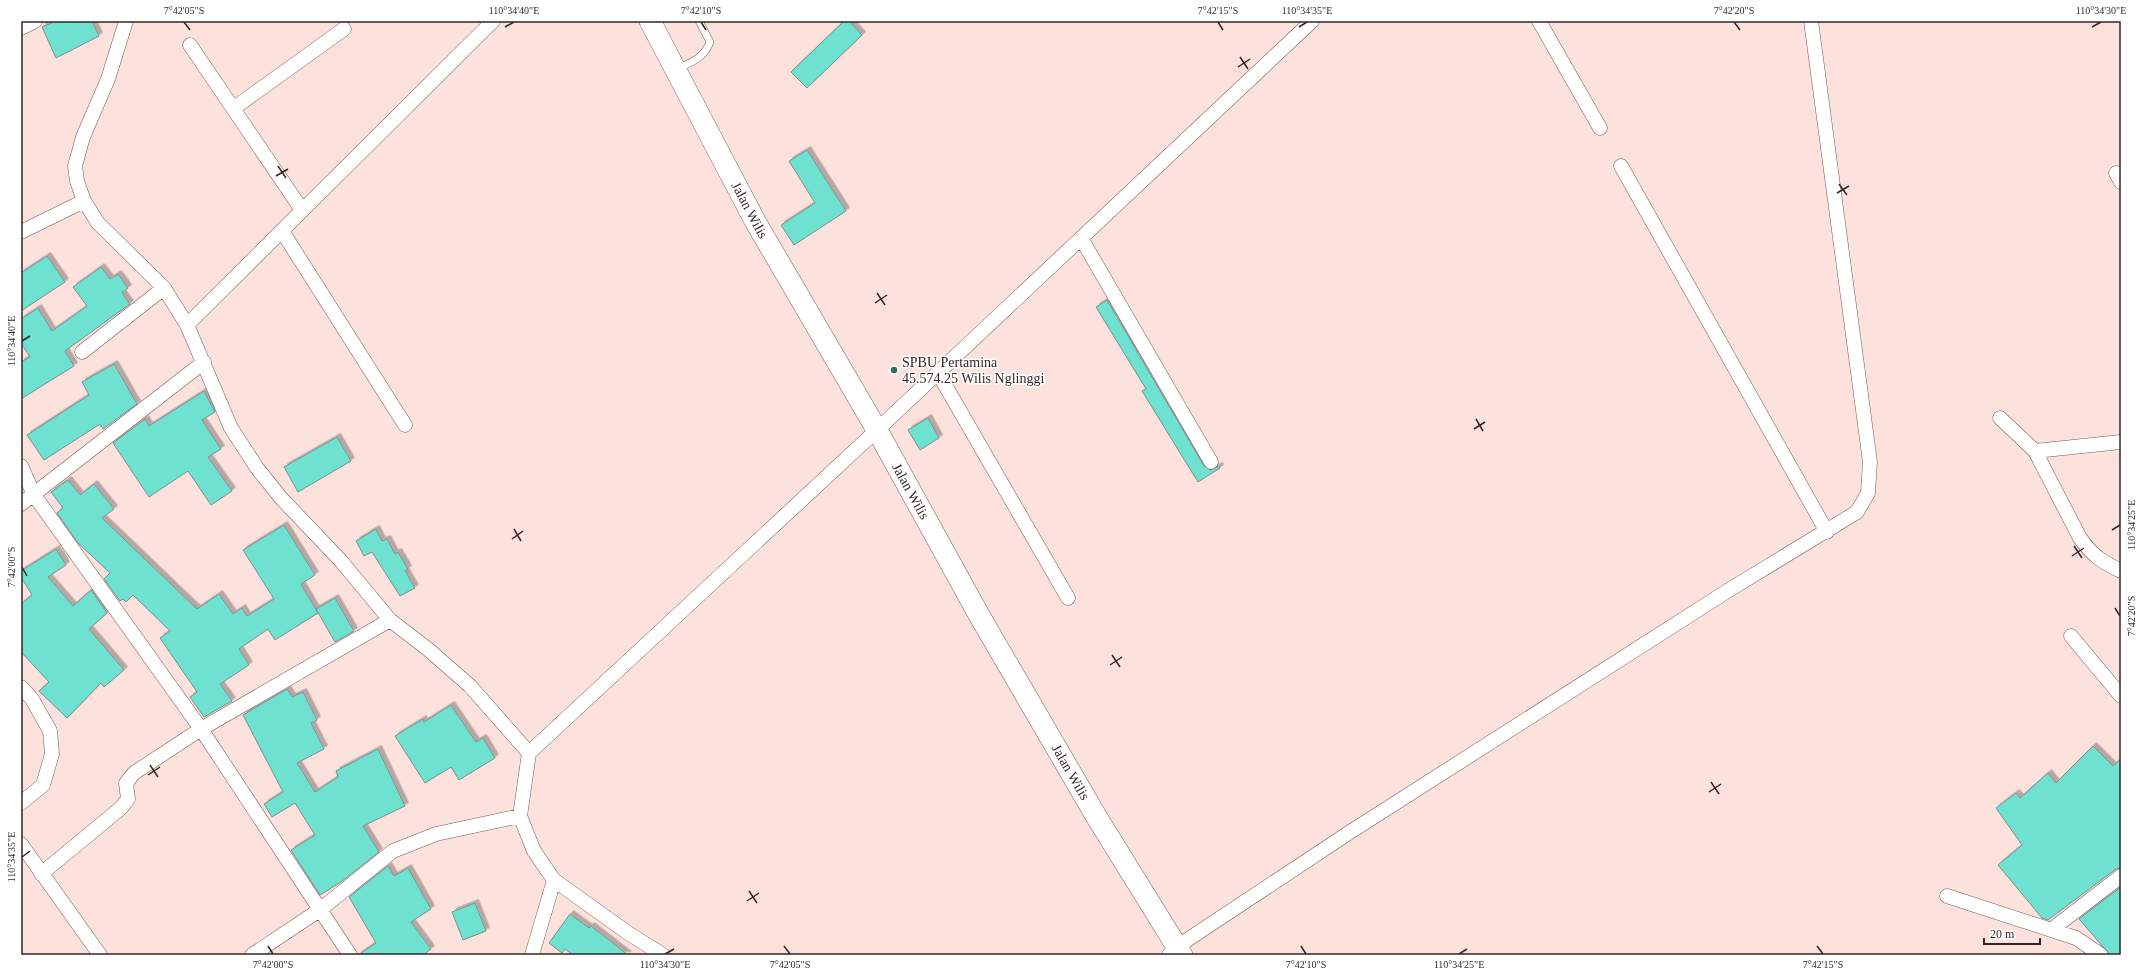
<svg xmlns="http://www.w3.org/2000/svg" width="2142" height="976" viewBox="0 0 2142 976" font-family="Georgia,serif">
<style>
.building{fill:#6ee1d1;stroke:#77918d;filter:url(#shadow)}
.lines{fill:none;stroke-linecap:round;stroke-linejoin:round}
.service-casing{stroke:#715a57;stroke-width:8}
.minor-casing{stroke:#715a57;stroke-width:15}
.secondary-casing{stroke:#715a57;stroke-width:22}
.service{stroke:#fff;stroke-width:7}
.minor{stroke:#fff;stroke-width:14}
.secondary{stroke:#fff;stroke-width:21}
.ticks{fill:none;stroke:#312725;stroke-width:1.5}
.poi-dot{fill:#297067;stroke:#fff;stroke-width:1.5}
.labels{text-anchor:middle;stroke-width:3;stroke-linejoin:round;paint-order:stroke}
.street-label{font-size:14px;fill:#312725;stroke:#fff}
.poi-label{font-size:14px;fill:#312725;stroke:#fff;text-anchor:start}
.neatline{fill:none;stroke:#312725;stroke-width:1.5}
.ticks-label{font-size:10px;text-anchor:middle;fill:#312725}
</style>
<defs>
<filter id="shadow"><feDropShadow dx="3.5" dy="-3.5" stdDeviation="0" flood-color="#0004"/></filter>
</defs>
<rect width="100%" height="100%" fill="#fce1dd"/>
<!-- building -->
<path class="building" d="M 56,21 L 92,21 L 99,36 L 56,58 L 42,27 Z
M 844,21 L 849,21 L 862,35 L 807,88 L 791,72 Z
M 807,150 L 846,211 L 794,245 L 781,225 L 815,203 L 789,161 Z
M 47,256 L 65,282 L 21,311 L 21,273 Z
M 101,267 L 110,279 L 118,274 L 128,288 L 122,293 L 130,304 L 65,351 L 74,366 L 21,399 L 21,362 L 30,357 L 21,343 L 21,319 L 38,308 L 52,331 L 87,306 L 73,287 Z
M 1107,300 L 1204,466 L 1211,470 L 1219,466 L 1220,468 L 1198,482 L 1142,391 L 1146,389 L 1096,307 Z
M 114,364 L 137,404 L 103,429 L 100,424 L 44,460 L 27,435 L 89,395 L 82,382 Z
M 204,391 L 215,412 L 202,420 L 221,449 L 208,457 L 232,491 L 211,505 L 188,471 L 149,497 L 113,443 L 145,419 L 149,426 Z
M 928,418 L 939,438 L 920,450 L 908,430 Z
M 337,437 L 351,461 L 298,492 L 284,467 Z
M 68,480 L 80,495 L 94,484 L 114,509 L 102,518 L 197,609 L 219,594 L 233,614 L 242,608 L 247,616 L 274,599 L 243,550 L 284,525 L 315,575 L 301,584 L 318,613 L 275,640 L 268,629 L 239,649 L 249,665 L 220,684 L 232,701 L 204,717 L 190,697 L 197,692 L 160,638 L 170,631 L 133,595 L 126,602 L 123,599 L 120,601 L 104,579 L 110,573 L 78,543 L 57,513 L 63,508 L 51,492 Z
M 376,529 L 382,541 L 387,539 L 395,554 L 398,552 L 408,569 L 405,571 L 415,588 L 400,596 L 372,552 L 364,556 L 356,541 Z
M 56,549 L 66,565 L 48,577 L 73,606 L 91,590 L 107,613 L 89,629 L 124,670 L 104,687 L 101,683 L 67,718 L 39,691 L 49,682 L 21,652 L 21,604 L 32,595 L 21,577 L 21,571 Z
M 335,598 L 354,631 L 335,642 L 316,609 Z
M 287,689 L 292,697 L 303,692 L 317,720 L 311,723 L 324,749 L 297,763 L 315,792 L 338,777 L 336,771 L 378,749 L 405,806 L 363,826 L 379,852 L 341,882 L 320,895 L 291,850 L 315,835 L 295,803 L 272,817 L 264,804 L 283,792 L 243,715 Z
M 451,705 L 476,742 L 483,738 L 495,758 L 459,780 L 451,767 L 425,783 L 395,736 L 423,719 L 424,722 Z
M 2093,746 L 2113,766 L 2121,759 L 2121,868 L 2116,869 L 2048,920 L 2042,918 L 1998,865 L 2022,845 L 1996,808 L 2016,793 L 2020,798 L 2048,773 L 2056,783 Z
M 388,866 L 394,876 L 408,868 L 431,909 L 411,922 L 431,949 L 423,955 L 358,955 L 376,943 L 349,897 Z
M 2121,887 L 2121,955 L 2110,955 L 2079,919 Z
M 475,903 L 486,931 L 463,940 L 452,912 Z
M 570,914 L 589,928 L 591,926 L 628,955 L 573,955 L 565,949 L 562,953 L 549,943 Z"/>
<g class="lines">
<!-- service casing -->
<g class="service-casing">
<path id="service" d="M 677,69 C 692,62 704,58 710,42 L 699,21"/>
</g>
<!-- minor casing -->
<g class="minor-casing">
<path id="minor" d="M 126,21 L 108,79 L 83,137 L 75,166 L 77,181 L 84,201 L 98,223 L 164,288 L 187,325 L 231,428 L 257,468 L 281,498 L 341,561 L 390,620 L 429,650 L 470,686 L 529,753 L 520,816 L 534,851 L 547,870 L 554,880 L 628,933 L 663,955
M 1539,21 L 1600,128
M 21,28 L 35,21
M 190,45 L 302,210
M 234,108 L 344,29
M 1621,166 L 1827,532
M 2116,173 L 2121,182
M 282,231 L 405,425
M 21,232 L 84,201
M 1081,238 L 1211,462
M 187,325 L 493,21
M 82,352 L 164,288
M 938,373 L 1068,598
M 2000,418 L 2035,451 L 2121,442
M 2035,451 L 2080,538 C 2093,556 2102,562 2121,571
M 21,466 L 34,495 L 201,729 L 350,955
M 21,504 L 204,362
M 2071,636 L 2121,696
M 21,687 L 32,699 L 50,731 L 52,754 L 43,785 L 21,803
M 529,753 L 877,430 L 1312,21
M 21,844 L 100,955
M 41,874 L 121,808 L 128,799 L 126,783 L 134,773 L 201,729 L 390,620
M 1947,896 L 2076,938 L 2101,955
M 2051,930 L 2121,876
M 252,955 L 321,909 L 393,851 L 436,834 L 520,816
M 532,955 L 554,880
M 1169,955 L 1178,946 L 1347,834 L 1729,590 L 1857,512 L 1868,493 L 1870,462 L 1811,21"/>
</g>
<!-- secondary casing -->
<g class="secondary-casing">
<path id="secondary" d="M 650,21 L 755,221 L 877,430 L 979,615 L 1096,816 L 1182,955"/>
</g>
<!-- service -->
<use href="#service" class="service"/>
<!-- minor -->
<use href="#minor" class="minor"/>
<!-- secondary -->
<use href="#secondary" class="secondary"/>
</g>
<!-- ticks -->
<path class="ticks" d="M 184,22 L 190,30M 701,22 L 706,30M 1218,22 L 1223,30M 1734,22 L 1740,30M 505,27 L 514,22M 1299,27 L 1307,22M 2092,27 L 2101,22M 1240,57 L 1248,69M 1238,67 L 1250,59M 278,166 L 286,178M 276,176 L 288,169M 1839,184 L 1847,195M 1837,193 L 1849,186M 877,293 L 885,305M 875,303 L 887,295M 22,341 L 30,336M 1476,419 L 1483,431M 1474,429 L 1485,422M 514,529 L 521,541M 2112,530 L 2120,525M 512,539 L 523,531M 2074,546 L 2082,558M 2072,556 L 2084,548M 22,567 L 27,576M 2115,608 L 2120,616M 1112,655 L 1120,667M 1110,665 L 1122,657M 150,765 L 158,777M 148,775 L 160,767M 1711,782 L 1719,794M 1709,792 L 1721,784M 22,857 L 30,851M 749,891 L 757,903M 747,901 L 759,893M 268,946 L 273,954M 784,946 L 790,954M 1301,946 L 1306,954M 1817,946 L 1823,954M 665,954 L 674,949M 1459,954 L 1467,949"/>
<!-- markers -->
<circle class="poi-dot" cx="894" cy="370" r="4"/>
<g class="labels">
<!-- street labels -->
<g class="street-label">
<text transform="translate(750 210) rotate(62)" y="5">Jalan Wilis</text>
<text transform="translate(911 491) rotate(61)" y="5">Jalan Wilis</text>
<text transform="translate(1071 772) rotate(60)" y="5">Jalan Wilis</text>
</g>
<!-- poi labels -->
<g class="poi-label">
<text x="902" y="367">SPBU Pertamina<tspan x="902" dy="16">45.574.25 Wilis Nglinggi</tspan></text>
</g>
</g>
<!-- border -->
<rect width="2142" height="976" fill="none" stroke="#ffffff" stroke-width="44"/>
<!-- scale -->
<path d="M1984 938v6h56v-6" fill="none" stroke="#312725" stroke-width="2"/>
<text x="1990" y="938" font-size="12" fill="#312725" stroke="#ffffff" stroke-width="3" paint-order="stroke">20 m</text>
<rect x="22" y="22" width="2098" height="932" class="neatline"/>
<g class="ticks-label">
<text x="184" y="14">7°42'05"S</text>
<text x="514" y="14">110°34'40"E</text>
<text x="701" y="14">7°42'10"S</text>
<text x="1218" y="14">7°42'15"S</text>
<text x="1307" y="14">110°34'35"E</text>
<text x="1734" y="14">7°42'20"S</text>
<text x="2101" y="14">110°34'30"E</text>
<text transform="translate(11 341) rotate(-90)" y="4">110°34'40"E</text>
<text transform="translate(2131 525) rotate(-90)" y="4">110°34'25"E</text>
<text transform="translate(11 567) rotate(-90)" y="4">7°42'00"S</text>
<text transform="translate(2131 616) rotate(-90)" y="4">7°42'20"S</text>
<text transform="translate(11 857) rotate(-90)" y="4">110°34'35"E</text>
<text x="273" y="968">7°42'00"S</text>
<text x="665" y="968">110°34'30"E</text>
<text x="790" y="968">7°42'05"S</text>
<text x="1306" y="968">7°42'10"S</text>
<text x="1459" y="968">110°34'25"E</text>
<text x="1823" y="968">7°42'15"S</text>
</g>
</svg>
